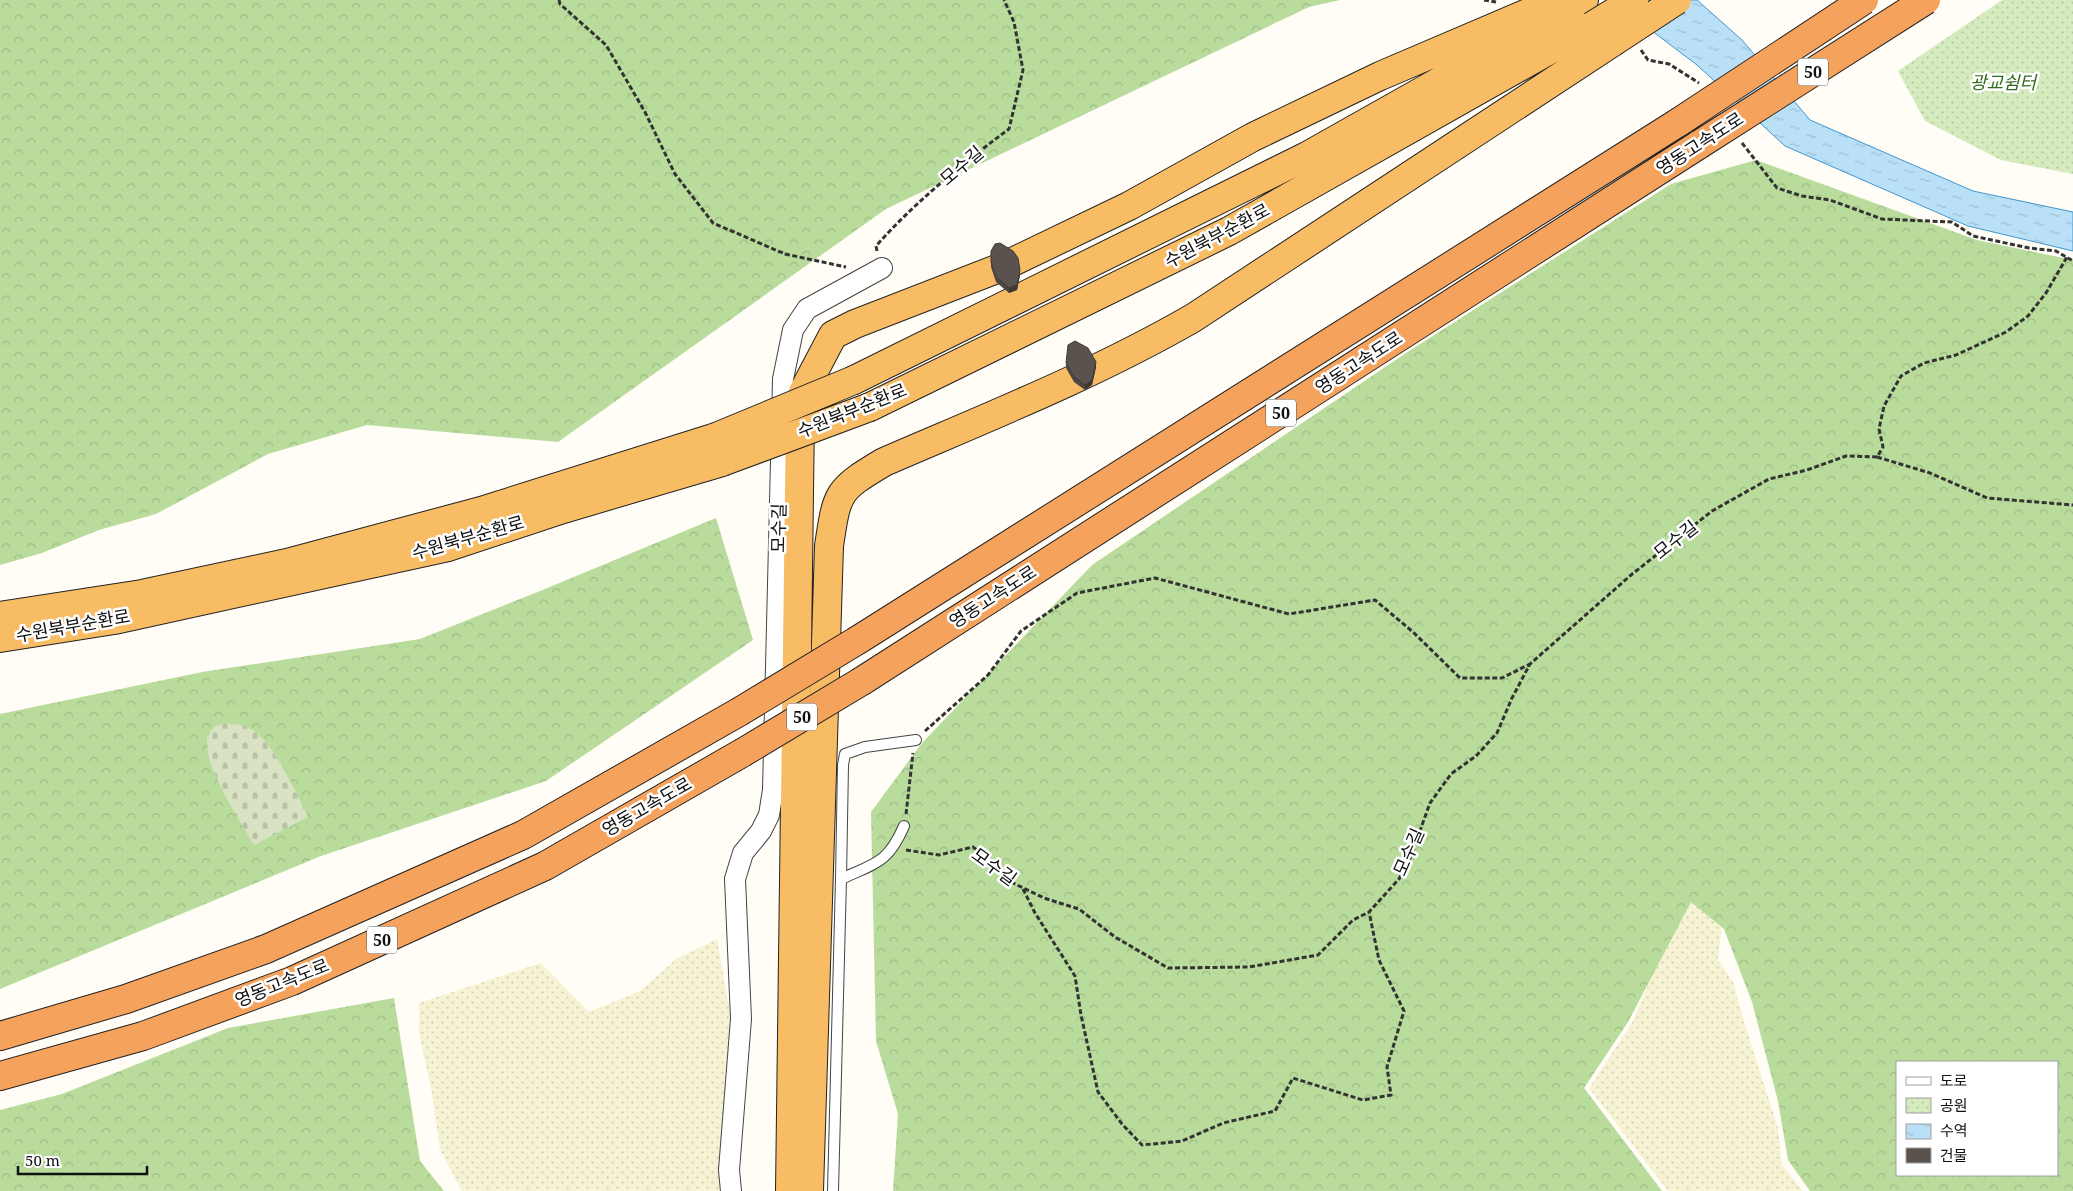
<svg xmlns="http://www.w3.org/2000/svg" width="2073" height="1191" viewBox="0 0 2073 1191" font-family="'Noto Serif','Noto Sans KR',serif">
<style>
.farmland{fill:url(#farmland-dots)}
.forest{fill:url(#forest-crowns);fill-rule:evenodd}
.cemetery{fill:url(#cemetery-stones)}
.park{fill:url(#park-dots)}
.water{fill:url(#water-ripples);stroke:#3f96cf}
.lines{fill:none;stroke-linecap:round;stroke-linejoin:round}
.service-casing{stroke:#444;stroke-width:12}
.minor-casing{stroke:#444;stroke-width:22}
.trunk-casing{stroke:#222;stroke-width:30}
.motorway-casing{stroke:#222;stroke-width:30}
.path{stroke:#333;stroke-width:3;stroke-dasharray:5 2.5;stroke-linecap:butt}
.service{stroke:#fff;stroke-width:10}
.minor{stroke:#fff;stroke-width:20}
.trunk{stroke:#f7bc64;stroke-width:28}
.motorway{stroke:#f5a25d;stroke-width:28}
.trunk-bridge-casing{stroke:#222;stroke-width:30;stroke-linecap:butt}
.motorway-bridge-casing{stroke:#222;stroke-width:30;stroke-linecap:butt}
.trunk-bridge{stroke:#f7bc64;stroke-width:28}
.motorway-bridge{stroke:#f5a25d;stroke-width:28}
.wall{fill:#4d4742}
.shaded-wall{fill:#3f3936}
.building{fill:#5a524d;stroke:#3f3936}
.labels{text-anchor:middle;stroke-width:5;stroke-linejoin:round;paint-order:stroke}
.shield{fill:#fff;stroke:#585858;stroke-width:1}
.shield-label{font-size:16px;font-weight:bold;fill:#111}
.park-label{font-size:18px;font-style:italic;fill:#2f6b1f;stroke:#fff}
.street-label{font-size:18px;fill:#111;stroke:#fff}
</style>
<defs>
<pattern id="farmland-dots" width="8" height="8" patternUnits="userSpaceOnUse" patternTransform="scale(1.25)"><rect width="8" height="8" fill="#f6f3d4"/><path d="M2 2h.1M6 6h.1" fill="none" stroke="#d2cfb5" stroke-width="1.8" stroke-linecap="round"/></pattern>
<pattern id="forest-crowns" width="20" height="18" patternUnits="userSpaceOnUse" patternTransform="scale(1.25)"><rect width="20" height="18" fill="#b9dc9c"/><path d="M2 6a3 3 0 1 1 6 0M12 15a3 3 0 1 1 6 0" fill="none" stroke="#9ebc85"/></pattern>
<pattern id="cemetery-stones" width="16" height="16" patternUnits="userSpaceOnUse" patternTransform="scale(1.25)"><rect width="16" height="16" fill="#d9e3c4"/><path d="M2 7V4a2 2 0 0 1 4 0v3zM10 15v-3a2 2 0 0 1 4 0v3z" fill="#b9c2a7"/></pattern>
<pattern id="park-dots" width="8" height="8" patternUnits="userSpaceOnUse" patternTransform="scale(1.25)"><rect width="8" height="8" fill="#d5ebbd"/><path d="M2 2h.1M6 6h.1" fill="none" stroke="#b6c8a1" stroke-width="1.8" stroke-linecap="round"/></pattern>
<pattern id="water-ripples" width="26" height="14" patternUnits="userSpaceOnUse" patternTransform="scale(1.25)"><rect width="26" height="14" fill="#b9e0f7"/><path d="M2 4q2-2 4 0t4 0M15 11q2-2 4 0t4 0" fill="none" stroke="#9ebfd3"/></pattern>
</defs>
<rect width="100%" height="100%" fill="#fffdf5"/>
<!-- farmland -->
<path class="farmland" d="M 1690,887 L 1725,902 L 1718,959 L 1733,982 L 1747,1031 L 1778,1128 L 1782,1165 L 1803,1191 L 1668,1191 L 1589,1088 L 1632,1023 Z
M 717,939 L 730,1013 L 722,1191 L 462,1191 L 440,1150 L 432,1093 L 419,1033 L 419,1003 L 541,963 L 589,1012 L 640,991 L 676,959 Z"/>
<!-- forest -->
<path class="forest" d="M 0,0 L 1340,0 L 1309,7 L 886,209 L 558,442 L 367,425 L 268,454 L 156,514 L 99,530 L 42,553 L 0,565 Z
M 1756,160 L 1977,240 L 2073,260 L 2073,1191 L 1810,1191 L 1788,1160 L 1778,1101 L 1752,1002 L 1724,929 L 1691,902 L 1628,1022 L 1584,1088 L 1662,1191 L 893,1191 L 898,1114 L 876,1041 L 871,812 L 922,743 L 1092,565 L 1406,353 L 1671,184 ZM 1897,1062 L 2057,1062 L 2057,1175 L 1897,1175 Z
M 716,518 L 753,640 L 546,781 L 321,856 L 0,989 L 0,714 L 202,672 L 420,639 L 540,591 Z
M 394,998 L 420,1161 L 444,1191 L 0,1191 L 0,1110 L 62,1094 L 228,1028 Z"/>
<!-- cemetery -->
<path class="cemetery" d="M 228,723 C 237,724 247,726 254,731 C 275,746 297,794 308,817 L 254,845 C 240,820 204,768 207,739 C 208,735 212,730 215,726 Z"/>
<!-- park -->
<path class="park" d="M 2002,0 L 2073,0 L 2073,174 L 2001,160 L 1925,121 L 1898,71 Z"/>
<!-- water -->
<path class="water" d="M 1611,0 L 1697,0 L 1742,40 L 1810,120 L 1973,191 L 2073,212 L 2073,251 L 1968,226 L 1785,146 L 1697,65 Z"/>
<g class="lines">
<!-- service casing -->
<g class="service-casing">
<path id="service" d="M 841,879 L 843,765 L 845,754 L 865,747 L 916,740
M 833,1191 L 841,879 C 876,863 888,863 904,826"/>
</g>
<!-- minor casing -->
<g class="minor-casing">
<path id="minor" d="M 731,1191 L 729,1170 L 741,1019 L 735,879 L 743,853 L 761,831 L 769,815 L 773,790 L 783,379 L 793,330 L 807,309 L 882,268"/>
</g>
<!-- trunk casing -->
<g class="trunk-casing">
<path id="trunk" d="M 854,380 L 1307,156 L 1584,0
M 870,407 L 1229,231 L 1592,26
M 0,616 L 142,594 L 287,563 L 481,511 L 716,437
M 0,638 L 114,620 L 448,547 L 563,509 L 722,462
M 790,1191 L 800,416 L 803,392 L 833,335 L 855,324 L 1002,267 L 1129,206 L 1253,137 L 1380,76 L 1558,0
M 809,1191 L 829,546 C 837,492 837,490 884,462 C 988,417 1094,375 1193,318 L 1613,42"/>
</g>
<!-- motorway casing -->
<g class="motorway-casing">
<path id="motorway" d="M 858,640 L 1679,122
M 862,681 L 1700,144
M 0,1036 L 126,999 L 266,949 L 523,835 L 739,712
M 0,1076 L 143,1036 L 292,981 L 545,866 L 742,753"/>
</g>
<!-- path -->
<path class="path" d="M 559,0 L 560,4 L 606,45 L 645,112 L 675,174 L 713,223 L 785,254 L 846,267
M 1484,0 L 1496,2
M 1641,50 L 1648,60 L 1669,64 L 1699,83
M 1742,143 L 1777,188 L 1802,196 L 1830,200 L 1882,219 L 1952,222 L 1973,236 L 2029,248 L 2056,251 L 2073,261
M 877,251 L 876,246 C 914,203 963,163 1009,129 L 1023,70 L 1014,22 L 1004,0
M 1877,457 L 1930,473 L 1987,498 L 2073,505
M 925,731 L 988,675 L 1021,631 L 1077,593 L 1155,578 L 1289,614 L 1375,600 L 1413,632 L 1460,678 L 1502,678 L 1530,664
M 906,814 L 913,753
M 906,850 L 939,855 L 973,847 L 1001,869 L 1013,883 L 1044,898 L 1079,909 L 1115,937 L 1168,968 L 1249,967 L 1318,955 L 1353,920 L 1369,912 L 1399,879 L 1409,861 L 1430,803 L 1451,774 L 1476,756 L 1497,733 L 1512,698 L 1530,664 L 1631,575 L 1712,511 L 1769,479 L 1807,470 L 1846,456 L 1877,457 L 1883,447 L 1879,429 L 1884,406 L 1901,376 L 1924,363 L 1956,355 L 2006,332 L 2028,316 L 2046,293 L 2067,257
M 1023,889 L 1035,913 L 1075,976 L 1081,1015 L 1098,1092 L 1122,1124 L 1142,1145 L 1182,1141 L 1223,1123 L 1275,1111 L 1293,1078 L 1363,1100 L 1391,1095 L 1387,1067 L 1404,1011 L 1379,960 L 1369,912"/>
<!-- service -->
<use href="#service" class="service"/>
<!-- minor -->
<use href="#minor" class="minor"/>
<!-- trunk -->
<use href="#trunk" class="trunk"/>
<!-- motorway -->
<use href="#motorway" class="motorway"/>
<!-- trunk-bridge casing -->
<g class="trunk-bridge-casing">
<path id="trunk-bridge" d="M 1592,26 L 1634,0
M 1613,42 L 1677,0
M 716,437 L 854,380
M 722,462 L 870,407"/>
</g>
<!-- motorway-bridge casing -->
<g class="motorway-bridge-casing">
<path id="motorway-bridge" d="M 1679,122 L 1864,0
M 1700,144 L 1926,0
M 739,712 L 858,640
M 742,753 L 862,681"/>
</g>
<!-- trunk-bridge -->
<use href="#trunk-bridge" class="trunk-bridge"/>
<!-- motorway-bridge -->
<use href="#motorway-bridge" class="motorway-bridge"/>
</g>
<!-- wall -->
<path class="wall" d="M 991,256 L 1020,275 L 1017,290 L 1009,293 L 996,282 L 991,267 Z
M 1066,363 L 1096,367 L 1092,385 L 1085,390 L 1074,382 L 1066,368 Z"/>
<!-- shaded-wall -->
<path class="shaded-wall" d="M 1020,270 L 1020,275 L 1017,290 L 1009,293 L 1009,288 Z
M 1096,362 L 1096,367 L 1092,385 L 1085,390 L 1085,385 Z"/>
<!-- building -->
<path class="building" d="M 1000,243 L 1013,251 L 1018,258 L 1020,270 L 1017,285 L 1009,288 L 996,277 L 991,262 L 991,251 L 995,244 Z
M 1075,341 L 1088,348 L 1096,362 L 1092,380 L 1085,385 L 1074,377 L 1066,363 L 1068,345 Z"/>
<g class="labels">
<!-- shield labels -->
<g class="shield">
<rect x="1798" y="58.5" width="30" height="27" rx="4"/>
<rect x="1266" y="399.5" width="30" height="27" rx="4"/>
<rect x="787" y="703.5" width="30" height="27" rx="4"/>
<rect x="367" y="926.5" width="30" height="27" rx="4"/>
</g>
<g class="shield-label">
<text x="1813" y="78">50</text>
<text x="1281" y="419">50</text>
<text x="802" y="723">50</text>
<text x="382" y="946">50</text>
</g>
<!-- park labels -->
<g class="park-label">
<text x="2003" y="89">광교쉼터</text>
</g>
<!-- street labels -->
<g class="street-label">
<text transform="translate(1700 144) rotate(-33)" y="6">영동고속도로</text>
<text transform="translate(962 166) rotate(-40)" y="6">모수길</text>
<text transform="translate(1217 236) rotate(-28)" y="6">수원북부순환로</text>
<text transform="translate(1359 363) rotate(-33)" y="6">영동고속도로</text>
<text transform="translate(852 411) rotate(-22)" y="6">수원북부순환로</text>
<text transform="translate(779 528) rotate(-89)" y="6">모수길</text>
<text transform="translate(468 538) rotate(-16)" y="6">수원북부순환로</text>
<text transform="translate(1676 540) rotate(-38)" y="6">모수길</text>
<text transform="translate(993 597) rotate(-33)" y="6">영동고속도로</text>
<text transform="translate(73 626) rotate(-10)" y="6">수원북부순환로</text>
<text transform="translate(647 807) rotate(-30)" y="6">영동고속도로</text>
<text transform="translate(1409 852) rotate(-66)" y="6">모수길</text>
<text transform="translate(994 867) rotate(36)" y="6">모수길</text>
<text transform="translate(282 983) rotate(-22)" y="6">영동고속도로</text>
</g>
</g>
<!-- legend -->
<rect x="1896" y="1061" width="162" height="115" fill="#ffffff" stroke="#a0a0a0"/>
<rect x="1906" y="1077" width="25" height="8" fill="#ffffff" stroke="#a0a0a0"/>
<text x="1940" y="1086" font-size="15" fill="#111111">도로</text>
<rect x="1906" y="1098" width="25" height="15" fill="url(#park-dots)" stroke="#a0a0a0"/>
<text x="1940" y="1111" font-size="15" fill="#111111">공원</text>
<rect x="1906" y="1124" width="25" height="15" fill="url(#water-ripples)" stroke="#a0a0a0"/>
<text x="1940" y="1136" font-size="15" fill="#111111">수역</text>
<rect x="1906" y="1148" width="25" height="15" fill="#5a524d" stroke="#a0a0a0"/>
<text x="1940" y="1161" font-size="15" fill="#111111">건물</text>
<!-- scale -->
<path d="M18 1166v8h129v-8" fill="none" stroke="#111111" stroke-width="2.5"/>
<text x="25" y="1166" font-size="15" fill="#111111" stroke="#ffffff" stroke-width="4" paint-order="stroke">50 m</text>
</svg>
